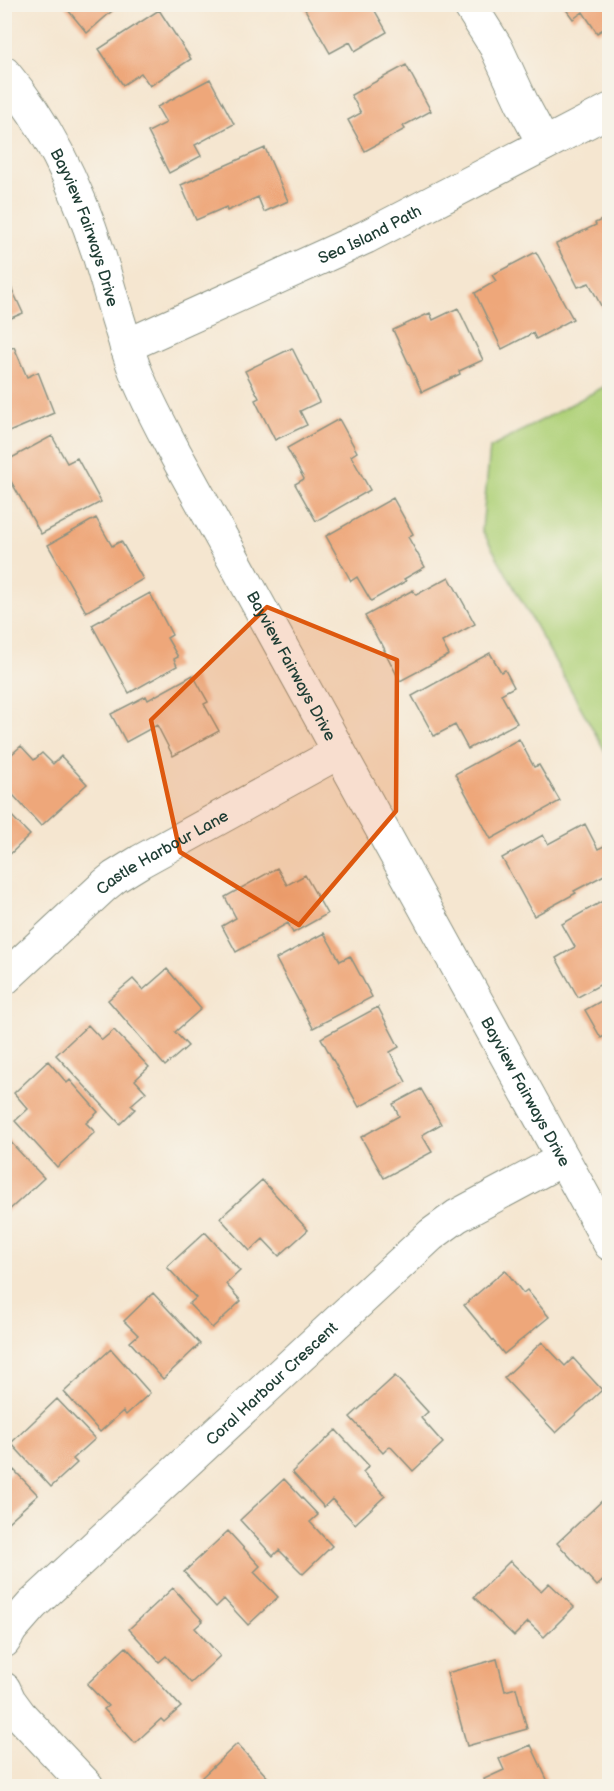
<svg xmlns="http://www.w3.org/2000/svg" width="614" height="1791" viewBox="0 0 614 1791" font-family="'Balsamiq Sans',sans-serif">
<style>
.green{fill:#b0d27a;stroke:#688857;stroke-width:1.5}
.building{fill:#eea77a}
.lines{fill:none;stroke-linecap:round;stroke-linejoin:round}
.minor-casing{stroke:#8a9282;stroke-width:35}
.minor{stroke:#fff;stroke-width:33}
.marked{fill:#de580e;fill-opacity:0.2;stroke:#de580e;stroke-width:4.5;stroke-linejoin:round}
.labels{text-anchor:middle;stroke-width:6;stroke-linejoin:round;paint-order:stroke}
.street-label{font-size:16px;fill:#1f3d34;stroke:#f7f3e8}
</style>
<rect width="100%" height="100%" fill="#f7f3e8"/>
<filter id="ink" filterUnits="userSpaceOnUse"><feTurbulence type="fractalNoise" baseFrequency=".0167" numOctaves="2"/><feDisplacementMap in="SourceGraphic" scale="12" xChannelSelector="R" yChannelSelector="G"/><feConvolveMatrix kernelMatrix="1 2 1 2 8 2 1 2 1" color-interpolation-filters="sRGB"/></filter>
<filter id="wash" filterUnits="userSpaceOnUse"><feTurbulence type="fractalNoise" baseFrequency=".008" numOctaves="4" result="noise"/><feDisplacementMap in="SourceGraphic" scale="24" xChannelSelector="R" yChannelSelector="G"/><feGaussianBlur stdDeviation="1.35" result="paint"/><feColorMatrix in="noise" values="0 0 0 0 0 0 0 0 0 0 0 0 0 0 0 0 0 1.4 0 .05"/><feComposite in="paint" operator="in"/></filter>
<g filter="url(#wash)">
<rect width="100%" height="100%" fill="#f5e6d0"/>
<!-- green -->
<path class="green" d="M 609,384 L 609,758 L 482,530 L 490,448 Z"/>
<g id="blocks">
<!-- building -->
<path class="building" d="M 63,4 L 120,4 L 87,33 Z
M 302,4 L 371,4 L 387,32 L 355,51 L 350,42 L 330,53 Z
M 562,4 L 610,4 L 610,25 L 597,33 L 583,12 L 573,19 Z
M 159,10 L 191,59 L 150,86 L 141,73 L 123,85 L 99,49 Z
M 406,65 L 431,111 L 403,126 L 405,129 L 365,151 L 348,120 L 361,113 L 351,95 Z
M 210,79 L 234,124 L 195,145 L 201,156 L 169,173 L 148,132 L 166,123 L 157,107 Z
M 265,148 L 288,201 L 264,212 L 258,197 L 227,211 L 226,207 L 196,220 L 181,185 Z
M 610,216 L 610,318 L 608,319 L 589,283 L 578,287 L 556,244 L 596,225 L 595,223 Z
M 536,252 L 573,319 L 536,339 L 533,333 L 502,349 L 475,293 L 496,281 L 492,275 Z
M 4,272 L 23,313 L 4,321 Z
M 458,308 L 483,360 L 459,371 L 460,374 L 422,392 L 393,330 L 430,313 L 433,320 Z
M 14,347 L 27,377 L 38,372 L 54,413 L 4,434 L 4,351 Z
M 292,348 L 319,402 L 300,411 L 307,425 L 275,440 L 255,400 L 259,398 L 245,371 Z
M 339,419 L 357,452 L 351,456 L 370,490 L 316,521 L 295,484 L 304,479 L 287,448 Z
M 52,436 L 67,463 L 77,458 L 101,502 L 41,534 L 4,469 L 4,462 Z
M 393,498 L 413,534 L 408,537 L 425,567 L 404,579 L 406,581 L 371,601 L 357,577 L 351,581 L 326,536 Z
M 96,518 L 112,546 L 121,541 L 143,579 L 86,612 L 48,545 Z
M 449,577 L 475,624 L 442,642 L 449,655 L 400,681 L 384,650 L 385,650 L 381,642 L 380,643 L 365,616 L 413,590 L 416,595 Z
M 150,593 L 172,635 L 167,638 L 178,657 L 174,659 L 177,666 L 129,693 L 92,625 Z
M 490,653 L 501,672 L 505,670 L 514,687 L 501,694 L 517,723 L 468,749 L 455,725 L 434,736 L 412,696 Z
M 193,675 L 208,702 L 204,704 L 219,731 L 173,756 L 157,725 L 126,742 L 111,714 L 146,696 L 148,700 Z
M 519,739 L 534,767 L 539,765 L 560,801 L 491,839 L 455,774 Z
M 21,746 L 34,760 L 42,753 L 53,764 L 61,756 L 87,784 L 41,826 L 4,785 L 4,761 Z
M 4,808 L 30,835 L 4,860 Z
M 585,824 L 598,849 L 610,843 L 610,872 L 574,891 L 576,893 L 534,916 L 502,858 L 543,835 L 548,844 Z
M 277,868 L 287,885 L 305,875 L 327,914 L 293,933 L 288,923 L 236,952 L 222,926 L 236,918 L 225,897 Z
M 610,897 L 610,983 L 604,986 L 603,983 L 578,997 L 556,958 L 575,947 L 562,924 Z
M 324,933 L 340,961 L 350,956 L 372,997 L 313,1028 L 276,959 Z
M 167,969 L 201,1009 L 175,1032 L 188,1046 L 165,1066 L 108,1000 L 133,979 L 143,990 Z
M 610,996 L 610,1033 L 601,1038 L 585,1010 Z
M 378,1007 L 399,1047 L 390,1052 L 406,1082 L 359,1107 L 321,1038 Z
M 88,1025 L 102,1040 L 114,1030 L 149,1067 L 135,1080 L 146,1092 L 131,1105 L 135,1109 L 120,1124 L 56,1055 Z
M 48,1061 L 67,1083 L 70,1080 L 98,1112 L 86,1123 L 95,1132 L 57,1167 L 15,1121 L 28,1109 L 14,1093 Z
M 421,1089 L 441,1124 L 422,1135 L 432,1152 L 384,1178 L 361,1137 L 399,1116 L 393,1104 Z
M 4,1135 L 44,1178 L 6,1213 L 4,1211 Z
M 262,1180 L 308,1230 L 279,1256 L 263,1239 L 250,1251 L 220,1218 Z
M 205,1232 L 240,1271 L 226,1284 L 241,1301 L 212,1328 L 189,1304 L 196,1298 L 167,1267 Z
M 505,1270 L 523,1293 L 527,1290 L 549,1317 L 504,1354 L 464,1305 Z
M 153,1293 L 200,1344 L 163,1379 L 130,1342 L 138,1335 L 124,1321 Z
M 542,1342 L 565,1366 L 573,1358 L 602,1390 L 556,1433 L 504,1378 Z
M 111,1349 L 150,1393 L 126,1415 L 123,1411 L 100,1432 L 64,1392 Z
M 395,1376 L 428,1412 L 421,1418 L 443,1443 L 413,1471 L 390,1446 L 383,1453 L 350,1417 Z
M 57,1399 L 95,1439 L 73,1459 L 77,1463 L 51,1487 L 11,1443 Z
M 336,1430 L 369,1466 L 363,1472 L 385,1496 L 355,1524 L 332,1499 L 324,1507 L 292,1472 Z
M 14,1470 L 38,1495 L 7,1523 L 4,1521 L 4,1479 Z
M 284,1479 L 318,1515 L 310,1522 L 332,1546 L 303,1574 L 279,1550 L 273,1556 L 240,1520 Z
M 604,1499 L 610,1505 L 610,1574 L 597,1586 L 557,1543 Z
M 228,1531 L 260,1566 L 254,1572 L 278,1597 L 248,1625 L 224,1599 L 216,1607 L 184,1572 Z
M 510,1561 L 541,1591 L 549,1583 L 574,1607 L 544,1637 L 528,1622 L 514,1636 L 474,1597 Z
M 173,1588 L 203,1621 L 195,1628 L 220,1656 L 191,1683 L 166,1656 L 159,1662 L 129,1629 Z
M 126,1647 L 181,1707 L 164,1722 L 161,1719 L 135,1743 L 104,1709 L 108,1706 L 87,1684 Z
M 497,1659 L 505,1691 L 516,1688 L 527,1729 L 467,1746 L 447,1673 Z
M 237,1744 L 271,1781 L 265,1786 L 210,1786 L 202,1777 Z
M 531,1745 L 550,1786 L 488,1786 L 484,1779 L 504,1770 L 499,1759 Z"/>
</g>
</g>
<g filter="url(#ink)">
<use href="#blocks" fill-opacity="0" stroke="#8a9282" stroke-width="1.5"/>
<g class="lines">
<!-- minor casing -->
<g class="minor-casing">
<g id="minor">
<path d="M 469,4 L 496,47 L 522,103 L 544,144"/>
<path id="s1" d="M 4,73 C 49,126 78,189 99,255 C 111,294 121,334 136,373 C 147,401 162,428 176,455 L 610,1244"/>
<path id="s2" d="M 126,346 L 366,237 L 610,110"/>
<path id="s3" d="M 4,979 L 105,885 L 115,877 L 141,861 L 339,752"/>
<path id="s4" d="M 4,1641 L 11,1629 L 32,1605 L 431,1235 L 457,1216 L 563,1159"/>
<path d="M 4,1689 L 9,1700 L 20,1715 L 87,1786"/>
</g>
</g>
<!-- minor -->
<use href="#minor" class="minor"/>
</g>
</g>
<!-- marked area -->
<path class="marked" d="M 267,607 L 397,660 L 396,811 L 299,925 L 180,852 L 151,720 Z"/>
<g class="labels">
<!-- street labels -->
<g class="street-label">
<text dy="6" stroke="none"><textPath href="#s1" startOffset="176">Bayview Fairways Drive</textPath></text>
<text dy="6" stroke="none"><textPath href="#s2" startOffset="268">Sea Island Path</textPath></text>
<text dy="6" stroke="none"><textPath href="#s1" startOffset="662">Bayview Fairways Drive</textPath></text>
<text dy="6" stroke="none"><textPath href="#s3" startOffset="204">Castle Harbour Lane</textPath></text>
<text dy="6" stroke="none"><textPath href="#s1" startOffset="1148">Bayview Fairways Drive</textPath></text>
<text dy="6" stroke="none"><textPath href="#s4" startOffset="372">Coral Harbour Crescent</textPath></text>
</g>
</g>
<!-- margin -->
<rect width="614" height="1791" fill="none" stroke="#f7f3e8" stroke-width="24"/>
</svg>
